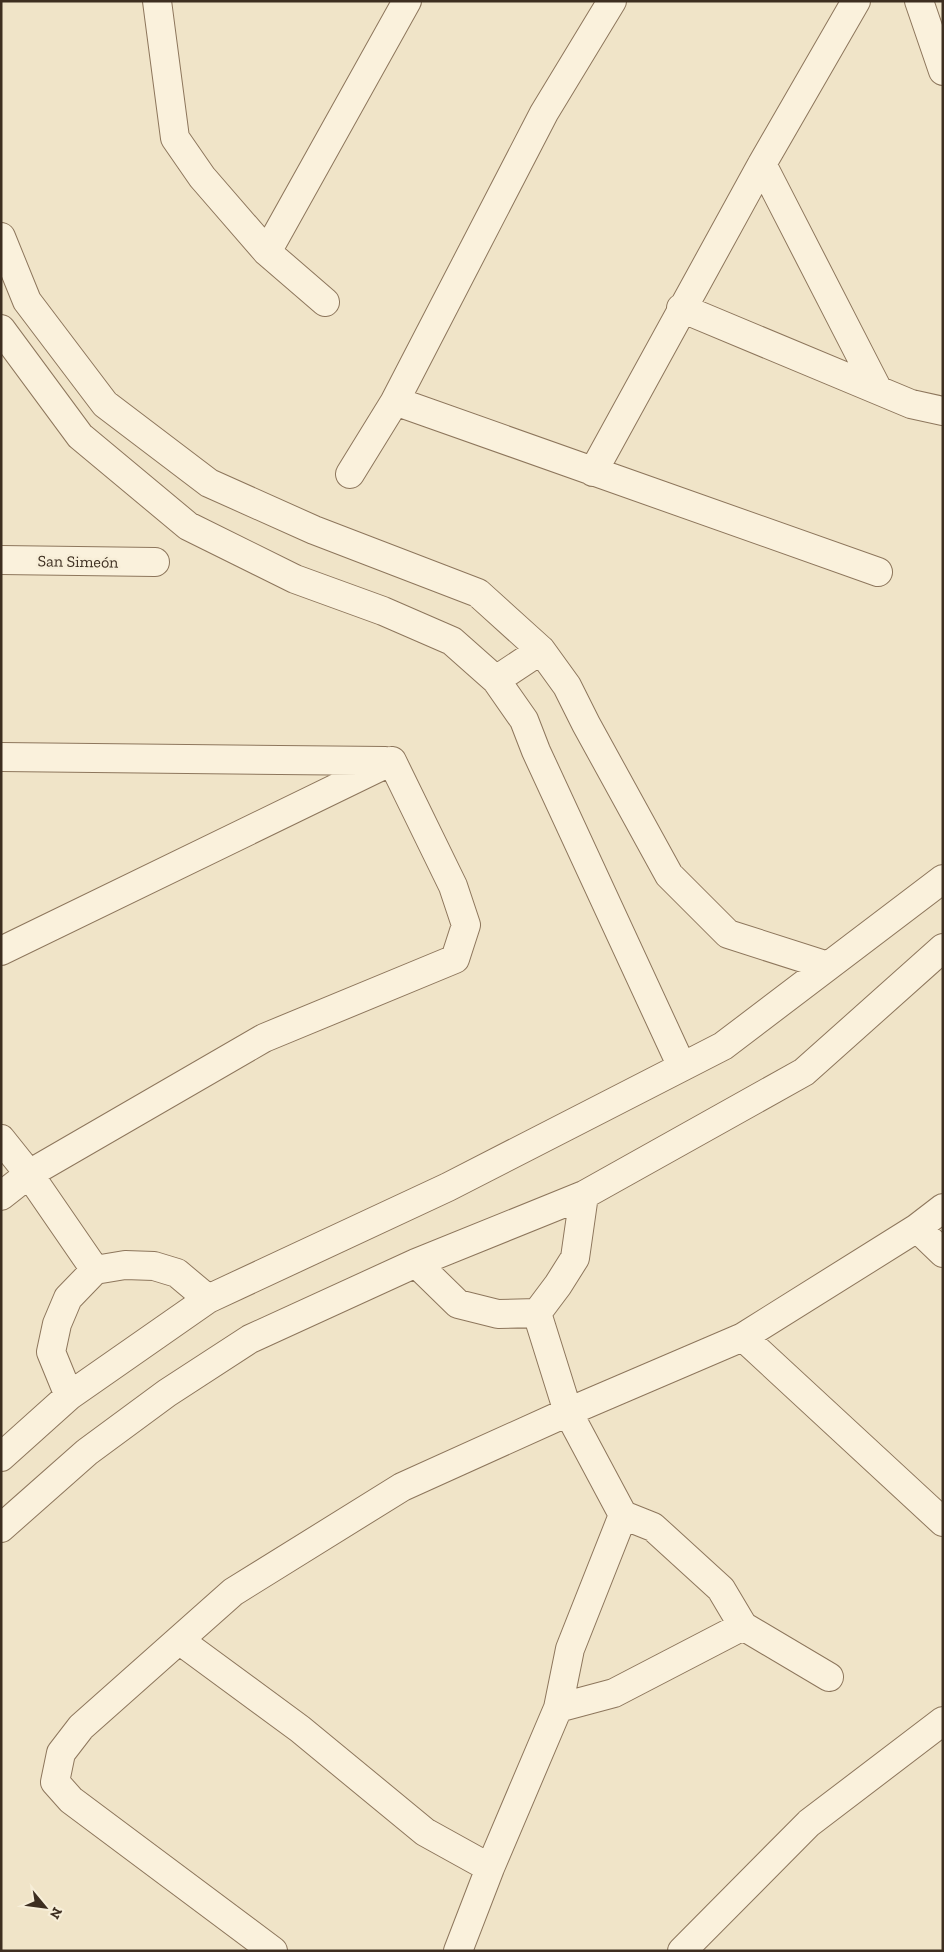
<svg xmlns="http://www.w3.org/2000/svg" width="944" height="1952" viewBox="0 0 944 1952" font-family="'Zilla Slab',serif">
<style>
.lines{fill:none;stroke-linecap:round;stroke-linejoin:round}
.minor-casing{stroke:#8d765c;stroke-width:30}
.minor{stroke:#faf1dc;stroke-width:28}
.labels{text-anchor:middle;stroke-width:5;stroke-linejoin:round;paint-order:stroke}
.street-label{font-size:16px;fill:#3d2e20;stroke:#f7eed8}
</style>
<rect width="100%" height="100%" fill="#f0e4c8"/>
<g class="lines">
<!-- minor casing -->
<g class="minor-casing">
<path id="minor" d="M 157,1 L 175,138 L 202,177 L 267,252 L 325,302
M 612,1 L 544,113 L 395,401 L 878,572
M 919,1 L 943,71
M 762,164 L 878,390
M 1,237 L 27,301 L 105,404 L 209,483 L 314,530 L 478,593 L 541,650 L 567,686 L 586,724 L 669,875 L 728,934 L 828,966
M 267,252 L 407,1
M 681,308 L 911,404 L 943,411
M 1,329 L 80,436 L 188,526 L 295,579 L 383,611 L 452,641 L 496,680 L 524,720 L 536,751 L 682,1067
M 593,472 L 762,164 L 856,1
M 350,474 L 395,401
M 1,560 L 155,562
M 496,680 L 541,650
M 1,757 L 385,761
M 1,951 L 392,761
M 1,1139 L 29,1174 L 95,1270
M 1,1196 L 29,1174 L 264,1038 L 455,959 L 466,925 L 453,886 L 392,761
M 917,1228 L 943,1253
M 416,1263 L 458,1304 L 498,1314 L 537,1313
M 537,1313 L 558,1285 L 575,1258 L 584,1195
M 743,1337 L 943,1522
M 69,1396 L 51,1352 L 57,1324 L 68,1298 L 95,1270 L 125,1265 L 154,1266 L 177,1273 L 208,1299
M 1,1457 L 69,1396 L 208,1299 L 448,1187 L 723,1046 L 943,879
M 623,1515 L 570,1649 L 558,1708 L 614,1693 L 743,1626
M 1,1528 L 87,1452 L 167,1393 L 250,1339 L 416,1263 L 584,1195 L 804,1072 L 943,948
M 179,1640 L 300,1729 L 425,1832 L 490,1868
M 829,1677 L 743,1626 L 721,1589 L 653,1527 L 623,1515 L 568,1412 L 743,1337 L 917,1228 L 943,1208
M 273,1951 L 71,1800 L 55,1782 L 61,1753 L 81,1727 L 233,1592 L 402,1487 L 568,1412 L 537,1313
M 458,1951 L 490,1868 L 558,1708
M 682,1951 L 809,1823 L 943,1721"/>
</g>
<!-- minor -->
<use href="#minor" class="minor"/>
</g>
<g class="labels">
<!-- street labels -->
<g class="street-label">
<text transform="translate(78 561) rotate(1)" y="6">San Simeón</text>
</g>
</g>
<!-- border -->
<rect width="944" height="1952" fill="none" stroke="#3d2e20" stroke-width="5"/>
<!-- north arrow -->
<g transform="translate(45 1907) rotate(119)" stroke="#f7eed8" stroke-width="4" paint-order="stroke">
<path d="M0-4L9 19L0 12L-9 19Z" fill="#3d2e20"/>
<text y="-8" font-size="14" font-weight="bold" text-anchor="middle" fill="#3d2e20">N</text>
</g>
</svg>
